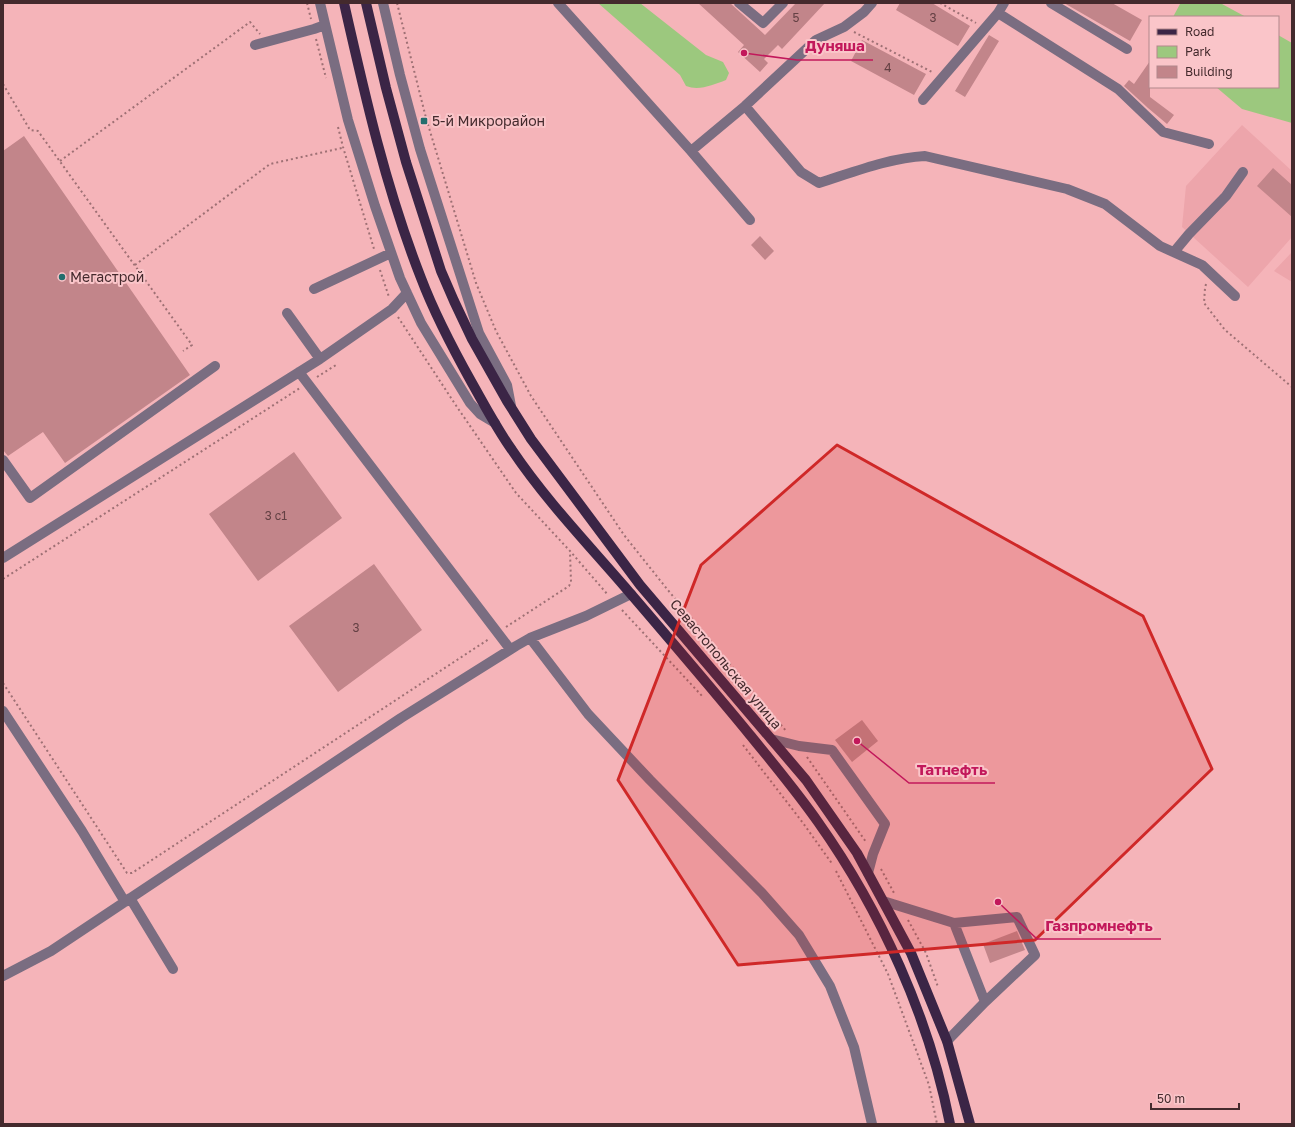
<svg xmlns="http://www.w3.org/2000/svg" width="1295" height="1127" viewBox="0 0 1295 1127" font-family="'Golos Text',sans-serif">
<style>
.built{fill:#eda5ab}
.green{fill:#9cc87e}
.building{fill:#c2858a}
.lines{fill:none;stroke-linecap:round;stroke-linejoin:round}
.path{stroke:#9e7074;stroke-width:2;stroke-dasharray:2 3;stroke-linecap:butt}
.minor{stroke:#7a6d81;stroke-width:10}
.major{stroke:#3b2546;stroke-width:10}
.marked{fill:#cf2828;fill-opacity:0.2;stroke:#cf2828;stroke-width:3;stroke-linejoin:round}
.poi-dot{fill:#236e6d;stroke:#fac5c9;stroke-width:1.5}
.labels{text-anchor:middle;stroke-width:4;stroke-linejoin:round;paint-order:stroke}
.number-label{font-size:12px;fill:#644144}
.poi-label{font-size:14px;fill:#442a2d;stroke:#fac5c9;text-anchor:start}
.street-label{font-size:14px;fill:#442a2d;stroke:#fac5c9}
.leader{fill:none;stroke:#c2185b;stroke-width:1.5}
.callout-dot{fill:#c2185b;stroke:#fac5c9;stroke-width:1.5}
.callout-label{font-size:15px;text-anchor:middle;font-weight:bold;fill:#c2185b;stroke:#fac5c9;stroke-width:4;stroke-linejoin:round;paint-order:stroke}
</style>
<rect width="100%" height="100%" fill="#f5b4b9"/>
<!-- built -->
<path class="built" d="M 1242,125 L 1292,171 L 1292,237 L 1248,287 L 1182,227 L 1186,186 Z
M 1292,252 L 1292,282 L 1274,271 Z"/>
<!-- green -->
<path class="green" d="M 598,3 L 640,3 L 706,55 L 723,62 L 729,73 L 726,80 C 713,85 699,91 686,86 L 680,75 Z
M 1180,4 L 1222,4 L 1246,17 L 1173,17 Z
M 1278,35 L 1292,43 L 1292,123 L 1242,109 L 1216,87 L 1278,87 Z"/>
<!-- building -->
<path class="building" d="M 698,3 L 730,3 L 765,35 L 796,3 L 825,3 L 782,49 L 778,45 L 764,59 L 768,63 L 760,72 L 738,52 L 744,45 Z
M 900,3 L 932,3 L 970,26 L 958,46 L 896,10 Z
M 1064,3 L 1112,3 L 1142,20 L 1130,41 Z
M 989,35 L 999,41 L 965,97 L 955,91 Z
M 862,40 L 926,74 L 914,95 L 851,61 Z
M 1150,61 L 1150,97 L 1174,115 L 1167,124 L 1148,108 L 1124,86 L 1129,80 L 1134,84 Z
M 24,136 L 190,375 L 65,463 L 43,432 L 8,456 L 3,450 L 3,151 Z
M 1273,168 L 1292,185 L 1292,217 L 1257,186 Z
M 760,236 L 774,251 L 765,260 L 751,245 Z
M 294,452 L 342,518 L 258,581 L 209,514 Z
M 374,564 L 422,630 L 338,692 L 289,626 Z
M 862,720 L 878,741 L 852,762 L 835,740 Z
M 1017,931 L 1025,950 L 990,963 L 983,944 Z"/>
<g class="lines">
<!-- path -->
<path class="path" d="M 307,3 L 311,19
M 397,3 L 426,118 L 476,283 L 496,331 L 531,396 L 624,535 L 667,589 L 787,732
M 940,3 L 976,23
M 854,32 L 934,73
M 316,39 L 326,78
M 3,84 L 30,130 L 38,131 L 192,345 L 183,351
M 338,127 L 343,147 L 374,249
M 60,161 L 250,22 L 260,34
M 135,265 L 270,164 L 342,148
M 380,270 L 389,297
M 1206,284 L 1205,288 L 1204,303 L 1225,330 L 1292,387
M 398,317 L 455,404 L 516,493 L 570,551 L 608,595
M 317,377 L 336,365
M 3,579 L 300,388
M 622,610 L 703,697
M 506,627 L 569,586 L 571,582 L 570,552
M 3,683 L 127,873 L 132,873 L 489,639
M 743,745 L 803,823 L 833,865
M 807,757 L 866,842
M 881,869 L 894,893
M 836,871 L 888,974 L 929,1085 L 937,1124
M 908,920 L 926,953 L 938,987"/>
<!-- minor -->
<path class="minor" d="M 320,3 L 348,120 L 375,206 L 400,278 L 421,323 L 470,403 L 480,414 L 495,423
M 383,3 L 400,75 L 420,149 L 479,333 L 507,385 L 511,406
M 558,3 L 691,151 L 750,220
M 739,3 L 763,23 L 783,3
M 1004,3 L 998,13 L 1118,89 L 1163,132 L 1209,144
M 1051,3 L 1127,49
M 255,45 L 314,29 L 325,25
M 923,100 L 998,13
M 745,106 L 801,172 L 819,183 C 854,172 889,158 925,156 L 1067,189 L 1105,204 L 1160,246 L 1202,265 L 1235,296
M 691,151 L 745,106 L 816,40 L 844,27 L 864,12 L 872,3
M 1174,252 L 1189,234 L 1226,196 L 1243,172
M 314,289 L 391,253
M 287,313 L 320,359
M 299,372 L 510,649
M 3,460 L 30,498 L 215,366
M 3,558 L 320,359 L 392,309 L 407,293
M 530,638 L 588,714 L 650,780 L 762,893 L 799,935 L 830,986 L 854,1047 L 872,1124
M 3,711 L 82,831 L 125,902
M 771,739 L 799,746 L 832,750 L 885,824 L 873,854 L 868,873
M 130,898 L 173,969
M 883,901 L 954,923 L 1017,917 L 1035,955 L 985,1002 L 947,1041
M 954,923 L 985,1002
M 3,976 L 51,951 L 401,718 L 516,646 L 530,638 L 586,616 L 631,594"/>
<!-- major -->
<path class="major" d="M 344,3 C 365,96 386,189 421,278 C 435,315 453,349 472,383 C 485,406 497,429 512,450 C 545,499 586,542 624,586 C 666,635 709,685 750,735 C 773,763 797,792 818,822 C 881,911 929,1017 950,1124
M 366,3 L 386,88 L 406,162 L 441,271 L 454,301 L 472,339 L 507,401 L 531,439 L 640,585 L 806,780 L 857,853 L 911,953 L 947,1041 L 970,1124"/>
</g>
<!-- marked area -->
<path class="marked" d="M 837,445 L 1143,616 L 1212,769 L 1035,940 L 738,965 L 618,780 L 701,565 Z"/>
<!-- markers -->
<g class="poi-dot">
<rect x="420" y="117" width="8" height="8" rx="2"/>
<circle cx="62" cy="277" r="4"/>
</g>
<g class="labels">
<!-- number labels -->
<g class="number-label">
<text x="796" y="22">5</text>
<text x="933" y="22">3</text>
<text x="888" y="72">4</text>
<text x="276" y="520">3 с1</text>
<text x="356" y="632">3</text>
</g>
<!-- poi labels -->
<g class="poi-label">
<text x="432" y="126">5-й Микрорайон</text>
<text x="70" y="282">Мегастрой</text>
</g>
<!-- street labels -->
<g class="street-label">
<text transform="translate(726 664) rotate(50)" y="5">Севастопольская улица</text>
</g>
</g>
<!-- callouts -->
<path class="leader" d="M744 53L797 60H873M857 741L909 783H995M998 902L1037 939H1161"/>
<g class="callout-dot">
<circle cx="744" cy="53" r="4"/>
<circle cx="857" cy="741" r="4"/>
<circle cx="998" cy="902" r="4"/>
</g>
<g class="callout-label">
<text x="835" y="51">Дуняша</text>
<text x="952" y="775">Татнефть</text>
<text x="1099" y="931">Газпромнефть</text>
</g>
<!-- border -->
<rect width="1295" height="1127" fill="none" stroke="#442a2d" stroke-width="8"/>
<!-- legend -->
<rect x="1149" y="16" width="130" height="72" fill="#fac5c9" stroke="#b1878b"/>
<rect x="1157" y="29" width="20" height="6" fill="#3b2546" stroke="#b1878b"/>
<text x="1185" y="36" font-size="12" fill="#442a2d">Road</text>
<rect x="1157" y="46" width="20" height="12" fill="#9cc87e" stroke="#b1878b"/>
<text x="1185" y="56" font-size="12" fill="#442a2d">Park</text>
<rect x="1157" y="66" width="20" height="12" fill="#c2858a" stroke="#b1878b"/>
<text x="1185" y="76" font-size="12" fill="#442a2d">Building</text>
<!-- scale -->
<path d="M1151 1103v6h88v-6" fill="none" stroke="#442a2d" stroke-width="2"/>
<text x="1157" y="1103" font-size="12" fill="#442a2d" stroke="#fac5c9" stroke-width="3" paint-order="stroke">50 m</text>
</svg>
